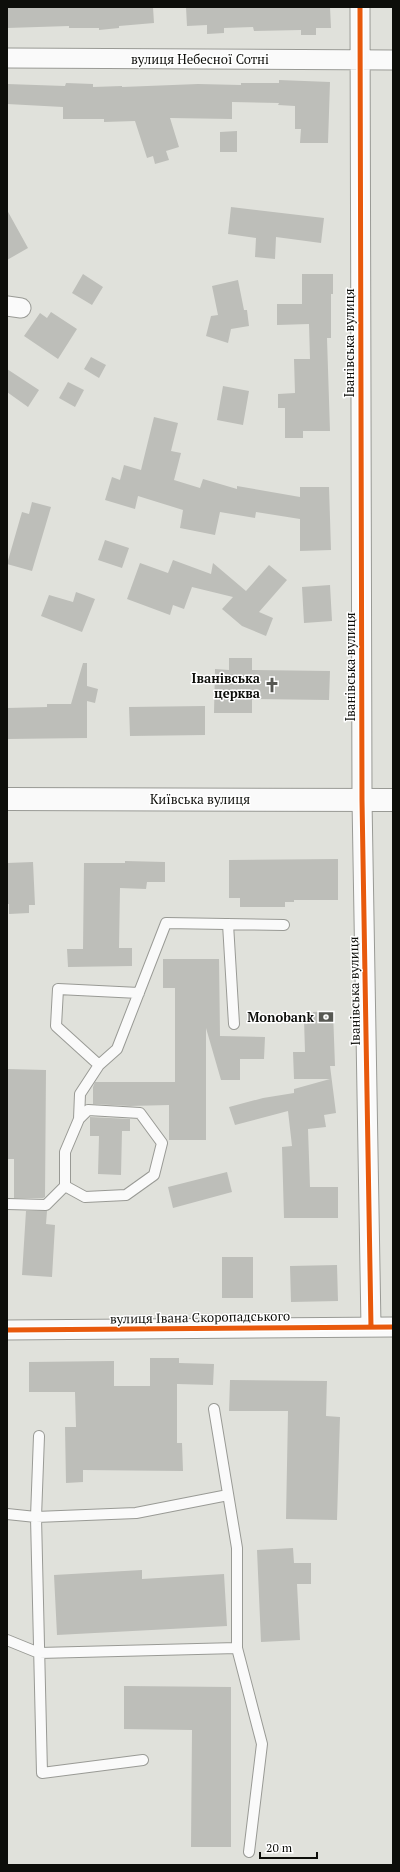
<svg xmlns="http://www.w3.org/2000/svg" width="400" height="1872" viewBox="0 0 400 1872" font-family="'PT Serif',serif">
<style>
.building{fill:#bdbeb9}
.lines{fill:none;stroke-linecap:round;stroke-linejoin:round}
.lane-casing{stroke:#999a95;stroke-width:12}
.street-casing{stroke:#999a95;stroke-width:21}
.secondary-casing{stroke:#999a95;stroke-width:24}
.lane{stroke:#fafafa;stroke-width:10}
.street{stroke:#fafafa;stroke-width:19}
.secondary{stroke:#fafafa;stroke-width:22}
.cycleway-casing{stroke:#fff;stroke-width:8}
.cycleway{stroke:#e8590c;stroke-width:5}
.labels{text-anchor:middle;stroke-width:3;stroke-linejoin:round;paint-order:stroke}
.street-label{font-size:13px;fill:#0d0e0a;stroke:#fff}
.poi-label{font-size:13px;font-weight:bold;fill:#0d0e0a;stroke:#fff;text-anchor:end}
</style>
<rect width="100%" height="100%" fill="#e0e1db"/>
<!-- building -->
<path class="building" d="M 7,7 L 153,7 L 154,23 L 119,26 L 119,28 L 99,30 L 99,28 L 69,28 L 69,26 L 7,28 Z
M 186,7 L 330,7 L 331,28 L 316,28 L 316,35 L 301,35 L 301,30 L 254,31 L 253,27 L 224,28 L 224,33 L 207,34 L 207,25 L 187,26 Z
M 279,80 L 330,82 L 328,143 L 300,143 L 301,129 L 295,129 L 295,106 L 278,105 L 279,103 L 232,102 L 232,119 L 170,118 L 179,147 L 166,151 L 169,160 L 155,164 L 153,156 L 147,158 L 135,121 L 104,122 L 104,119 L 63,119 L 63,107 L 7,104 L 7,84 L 65,86 L 66,83 L 93,84 L 93,87 L 122,86 L 122,87 L 198,84 L 241,85 L 241,83 L 279,83 Z
M 237,131 L 237,152 L 220,152 L 220,132 Z
M 231,207 L 324,218 L 321,243 L 276,237 L 275,259 L 255,257 L 256,238 L 228,234 Z
M 7,210 L 28,248 L 7,260 Z
M 83,274 L 103,287 L 92,305 L 72,293 Z
M 302,274 L 333,274 L 333,294 L 331,294 L 331,338 L 327,338 L 330,431 L 303,431 L 303,438 L 285,438 L 285,408 L 278,408 L 278,394 L 295,393 L 294,359 L 310,359 L 309,324 L 277,325 L 277,304 L 302,304 Z
M 238,280 L 244,310 L 247,310 L 249,326 L 231,329 L 228,343 L 206,336 L 211,316 L 218,315 L 212,286 Z
M 51,312 L 77,329 L 58,359 L 24,336 L 40,313 L 47,318 Z
M 91,357 L 106,365 L 99,378 L 84,369 Z
M 7,369 L 39,390 L 28,407 L 7,392 Z
M 68,382 L 84,390 L 75,407 L 59,398 Z
M 223,386 L 249,391 L 243,425 L 217,420 Z
M 154,417 L 178,423 L 171,451 L 181,453 L 174,480 L 200,488 L 203,479 L 237,489 L 237,486 L 300,497 L 300,487 L 329,487 L 331,550 L 300,551 L 300,519 L 256,512 L 255,518 L 220,512 L 215,535 L 180,528 L 183,510 L 138,496 L 135,509 L 105,500 L 112,477 L 120,480 L 124,465 L 141,470 Z
M 32,502 L 51,507 L 32,571 L 7,564 L 22,512 L 29,514 Z
M 105,540 L 129,548 L 122,568 L 98,560 Z
M 173,560 L 211,574 L 213,563 L 246,591 L 269,565 L 287,580 L 259,612 L 273,618 L 266,636 L 242,626 L 222,609 L 233,597 L 192,587 L 184,609 L 173,605 L 170,615 L 127,599 L 140,563 L 168,573 Z
M 330,585 L 332,621 L 304,623 L 302,587 Z
M 76,592 L 95,599 L 82,632 L 41,616 L 49,595 L 73,602 Z
M 229,658 L 252,658 L 252,670 L 330,671 L 329,700 L 252,699 L 252,713 L 214,713 L 215,669 L 229,670 Z
M 83,663 L 87,663 L 87,686 L 98,689 L 95,703 L 87,701 L 87,738 L 7,739 L 7,708 L 47,707 L 47,704 L 71,704 Z
M 205,706 L 205,735 L 130,736 L 129,707 Z
M 338,859 L 338,900 L 294,900 L 294,902 L 285,902 L 285,907 L 240,907 L 240,898 L 229,898 L 229,860 Z
M 125,861 L 165,862 L 165,882 L 147,882 L 146,889 L 120,888 L 119,948 L 132,948 L 132,966 L 68,967 L 67,949 L 83,949 L 84,863 L 125,863 Z
M 33,862 L 35,905 L 29,905 L 29,913 L 9,914 L 9,904 L 7,904 L 7,863 Z
M 163,959 L 219,959 L 220,1036 L 265,1037 L 264,1059 L 240,1059 L 240,1080 L 221,1080 L 206,1028 L 206,1140 L 169,1140 L 169,1105 L 130,1106 L 93,1104 L 93,1087 L 95,1082 L 175,1082 L 175,988 L 163,988 Z
M 333,1011 L 335,1066 L 330,1066 L 336,1113 L 324,1115 L 326,1127 L 308,1129 L 310,1187 L 338,1187 L 338,1218 L 284,1218 L 282,1147 L 292,1146 L 288,1111 L 235,1125 L 229,1107 L 263,1098 L 294,1093 L 294,1089 L 330,1079 L 294,1079 L 293,1052 L 305,1052 L 304,1019 L 313,1019 L 313,1012 Z
M 7,1069 L 46,1070 L 45,1197 L 43,1198 L 14,1198 L 14,1159 L 7,1159 Z
M 90,1117 L 130,1119 L 130,1131 L 122,1131 L 121,1175 L 98,1174 L 99,1136 L 90,1136 Z
M 227,1172 L 232,1192 L 173,1208 L 168,1187 Z
M 26,1211 L 47,1211 L 46,1224 L 55,1225 L 52,1277 L 22,1275 Z
M 222,1257 L 253,1257 L 253,1298 L 222,1298 Z
M 337,1265 L 338,1301 L 291,1302 L 290,1266 Z
M 150,1358 L 179,1358 L 179,1363 L 214,1364 L 213,1385 L 177,1384 L 177,1443 L 182,1443 L 183,1471 L 83,1470 L 83,1482 L 66,1483 L 65,1427 L 76,1427 L 75,1392 L 29,1392 L 29,1362 L 114,1361 L 114,1386 L 150,1386 Z
M 230,1380 L 327,1381 L 326,1416 L 340,1417 L 337,1520 L 286,1519 L 288,1411 L 229,1411 Z
M 293,1548 L 294,1563 L 311,1563 L 311,1584 L 297,1584 L 300,1640 L 261,1642 L 257,1550 Z
M 142,1570 L 142,1579 L 224,1574 L 227,1626 L 57,1635 L 54,1575 Z
M 124,1686 L 231,1687 L 231,1847 L 191,1847 L 192,1730 L 124,1729 Z"/>
<g class="lines">
<!-- lane casing -->
<g class="lane-casing">
<path id="lane" d="M 228,924 L 234,1024
M 99,1065 L 56,1026 L 58,989 L 139,993
M 65,1186 L 85,1197 L 126,1195 L 154,1175 L 162,1143 L 140,1113 L 88,1110 L 79,1119
M 7,1204 L 46,1205 L 65,1186 L 65,1152 L 79,1119 L 80,1094 L 99,1065 L 117,1049 L 166,923 L 284,925
M 214,1409 L 237,1548 L 237,1648 L 262,1744 L 249,1852
M 39,1436 L 36,1517 L 42,1773 L 143,1760
M 7,1514 L 36,1517 L 136,1513 L 228,1495
M 7,1640 L 39,1653 L 237,1648"/>
</g>
<!-- street casing -->
<g class="street-casing">
<path id="street" d="M 360,7 L 362,800 L 371,1327
M 7,58 L 393,60
M 7,306 L 21,308
M 7,1330 L 393,1327"/>
</g>
<!-- secondary casing -->
<g class="secondary-casing">
<path id="secondary" d="M 7,799 L 393,800"/>
</g>
<!-- lane -->
<use href="#lane" class="lane"/>
<!-- street -->
<use href="#street" class="street"/>
<!-- secondary -->
<use href="#secondary" class="secondary"/>
<!-- cycleway casing -->
<g class="cycleway-casing">
<path id="cycleway" d="M 360,7 L 362,800 L 371,1327
M 7,1330 L 393,1327"/>
</g>
<!-- cycleway -->
<use href="#cycleway" class="cycleway"/>
</g>
<!-- icons -->
<defs>
<g id="church-bare" transform="scale(1.2)"><path d="M-1.2-6h2.4v3.5h3.3v2.4h-3.3V6h-2.4V-.1h-3.3v-2.4h3.3Z" fill="#575853" stroke="#fff" stroke-width="2.5" paint-order="stroke"/></g>
<g id="bank-bare" transform="scale(1.2)"><path d="M-6-4H6V4H-6ZM0-2.3a2.3 2.3 0 1 0 0 4.6a2.3 2.3 0 1 0 0-4.6Z" fill="#575853" stroke="#fff" stroke-width="2.5" paint-order="stroke"/></g>
</defs>
<g fill-rule="evenodd">
<use href="#church-bare" x="272" y="685"/>
<use href="#bank-bare" x="326" y="1017"/>
</g>
<g class="labels">
<!-- street labels -->
<g class="street-label">
<text x="200" y="64">вулиця Небесної Сотні</text>
<text transform="translate(349 343) rotate(-90)" y="5">Іванівська вулиця</text>
<text transform="translate(350 667) rotate(-90)" y="5">Іванівська вулиця</text>
<text x="200" y="804">Київська вулиця</text>
<text transform="translate(354 991) rotate(-91)" y="5">Іванівська вулиця</text>
<text transform="translate(200 1317) rotate(-1)" y="5">вулиця Івана Скоропадського</text>
</g>
<!-- poi labels -->
<g class="poi-label">
<text x="260" y="683">Іванівська<tspan x="260" dy="15">церква</tspan></text>
<text x="314" y="1022">Monobank</text>
</g>
</g>
<!-- border -->
<rect width="400" height="1872" fill="none" stroke="#0d0e0a" stroke-width="16"/>
<!-- scale -->
<path d="M260 1852v6h57v-6" fill="none" stroke="#0d0e0a" stroke-width="2"/>
<text x="266" y="1852" font-size="12" fill="#0d0e0a" stroke="#ffffff" stroke-width="3" paint-order="stroke">20 m</text>
</svg>
